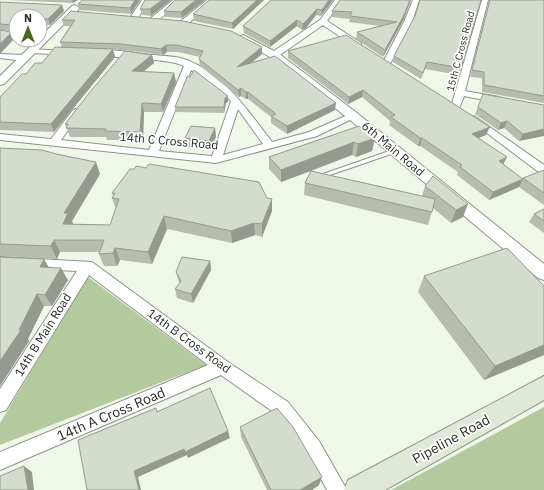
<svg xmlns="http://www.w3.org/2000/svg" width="544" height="490" viewBox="0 0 544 490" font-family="'IBM Plex Sans',sans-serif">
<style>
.green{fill:#b3ca9f}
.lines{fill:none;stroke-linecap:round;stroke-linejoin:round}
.service-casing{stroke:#8d9487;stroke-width:2}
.minor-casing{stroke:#8d9487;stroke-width:2}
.tertiary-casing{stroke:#8d9487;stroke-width:2}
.secondary-casing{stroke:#8d9487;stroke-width:2}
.service{fill:#fff;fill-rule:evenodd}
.minor{fill:#fff;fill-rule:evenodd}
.tertiary{fill:#fff;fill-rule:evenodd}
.secondary{fill:#e0e9d6;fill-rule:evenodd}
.wall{fill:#b6bdb0}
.shaded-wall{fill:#949a90}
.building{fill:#d4dccd;stroke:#949a90}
.labels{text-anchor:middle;stroke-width:3.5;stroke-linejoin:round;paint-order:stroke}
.far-street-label{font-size:10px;fill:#292c26;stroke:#fff}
.street-label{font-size:12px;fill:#292c26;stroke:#fff}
.near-street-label{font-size:14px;fill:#292c26;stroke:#fff}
</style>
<rect width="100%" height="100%" fill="#eff7e8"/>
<!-- green -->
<path class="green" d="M 88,277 L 206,365 L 0,445 L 0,423 Z
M 544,407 L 544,490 L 391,490 Z"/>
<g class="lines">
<!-- service casing -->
<g class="service-casing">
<path id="service" d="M 395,149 L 398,151 L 397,152 L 321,178 L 319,179 L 316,177 L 317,176 Z"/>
</g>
<!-- minor casing -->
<g class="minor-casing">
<path id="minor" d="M 142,0 L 148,0 L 137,20 L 131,20 L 130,18 Z
M 173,0 L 180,0 L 157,22 L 151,22 L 151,18 Z
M 207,0 L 214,0 L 187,25 L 181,25 L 181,21 Z
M 335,0 L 342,0 L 327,21 L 361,43 L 361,47 L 355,47 L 323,25 L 277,57 L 271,57 L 271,53 L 320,20 Z
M 413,0 L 419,0 L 412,22 L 390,64 L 389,66 L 383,66 L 382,64 L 404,22 Z
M 482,0 L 488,0 L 465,91 L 499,97 L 504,100 L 499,103 L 464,96 L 459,109 L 453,109 L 451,107 Z
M 0,31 L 16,33 L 16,37 L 0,35 Z
M 28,49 L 69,51 L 73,53 L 69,55 L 31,53 L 28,53 Z
M 93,51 C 108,48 127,52 142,54 C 156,56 174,55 187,60 C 225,75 248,111 272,142 L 309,132 L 350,114 L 353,113 L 358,116 L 317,136 L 216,163 L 0,140 L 0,134 L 51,139 L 73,110 L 76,109 L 81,112 L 61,140 L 149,150 L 184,66 C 168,57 99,59 92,53 ZM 191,70 L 215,86 L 231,101 L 212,156 L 159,151 ZM 238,109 L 263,144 L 223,155 Z
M 0,54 L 24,55 L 28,58 L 24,61 L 0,58 Z
M 474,116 L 544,165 L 544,174 L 540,173 L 471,121 L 469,119 Z
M 0,257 L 92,262 L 228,362 L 288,402 L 319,441 L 347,490 L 327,490 L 307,453 L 276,414 L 221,375 L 0,470 L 0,452 L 208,365 L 89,275 L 6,410 L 0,412 L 0,389 L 77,271 L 0,267 Z"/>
</g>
<!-- tertiary casing -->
<g class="tertiary-casing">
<path id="tertiary" d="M 75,5 L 79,8 L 78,10 L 4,84 L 0,85 L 0,76 L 37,40 L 40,40 L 40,37 L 72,6 Z
M 243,35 L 278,53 L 357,113 L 544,264 L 544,280 L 538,278 L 349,119 L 270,57 L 240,40 L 238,38 Z"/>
</g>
<!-- secondary casing -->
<g class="secondary-casing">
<path id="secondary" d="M 544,376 L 544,400 L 385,490 L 344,490 L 348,480 Z"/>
</g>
<!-- service -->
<use href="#service" class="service"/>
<!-- minor -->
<use href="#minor" class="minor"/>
<!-- tertiary -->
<use href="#tertiary" class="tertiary"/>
<!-- secondary -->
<use href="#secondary" class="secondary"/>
</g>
<!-- wall -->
<path class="wall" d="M 9,0 L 78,0 L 73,3 Z
M 82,0 L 140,0 L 131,14 L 80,10 L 78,4 Z
M 171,0 L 151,16 L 142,15 L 140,9 Z
M 205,0 L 182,18 L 165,17 L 164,11 Z
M 209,0 L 264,0 L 233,29 L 194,21 L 193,14 Z
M 271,0 L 333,0 L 321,16 L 316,15 L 306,28 L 302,30 L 297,26 L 270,47 L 244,33 L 243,26 Z
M 340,0 L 411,0 L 403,21 L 383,57 L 356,39 L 357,32 L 380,26 L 349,22 L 350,19 L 332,17 L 332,11 Z
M 481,0 L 459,75 L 425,69 L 421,79 L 393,62 L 394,56 L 415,16 Z
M 489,0 L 544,0 L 544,103 L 482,92 L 482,78 L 470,77 Z
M 0,2 L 62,5 L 64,11 L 50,25 L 40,25 L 40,16 L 16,16 L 16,31 L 0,30 Z
M 71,11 L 262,47 L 262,54 L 252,62 L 335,110 L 287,134 L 271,123 L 271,117 L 248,99 L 246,99 L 241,96 L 239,97 L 200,66 L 199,59 L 200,57 L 178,52 L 167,52 L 163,55 L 124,50 L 113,50 L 115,57 L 54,132 L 0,130 L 0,97 L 26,74 L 42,63 L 62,48 L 60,42 L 70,26 L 64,26 L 62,20 Z
M 288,51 L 486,135 L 478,138 L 504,165 L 523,179 L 544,170 L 544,205 L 519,187 L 489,200 L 457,175 L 458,172 L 420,146 L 418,146 L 389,125 L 390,121 L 362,97 L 348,104 L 288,58 Z
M 152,55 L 154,63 L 143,72 L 174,73 L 176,82 L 163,112 L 144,112 L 143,140 L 107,140 L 106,137 L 70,137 L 65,124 Z
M 190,77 L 228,96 L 228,102 L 226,103 L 224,113 L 176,112 L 175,107 Z
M 483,94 L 544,105 L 519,141 L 504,128 L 498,130 L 475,114 Z
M 215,128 L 216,137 L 210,150 L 186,147 L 185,138 Z
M 375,138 L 372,151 L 356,157 L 352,155 L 311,171 L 422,196 L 425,186 L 433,176 L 463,217 L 451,223 L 433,208 L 428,225 L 304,195 L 305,183 L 311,171 L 281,182 L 269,169 L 269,157 Z
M 0,148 L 100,174 L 72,221 L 73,224 L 110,225 L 116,209 L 112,198 L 113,196 L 112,193 L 272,211 L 262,237 L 255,235 L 232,243 L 167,229 L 152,264 L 120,260 L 117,266 L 104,266 L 99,254 L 99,252 L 60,252 L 57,259 L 0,256 Z
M 544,209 L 544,233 L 529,222 L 534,214 Z
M 0,257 L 49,267 L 68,280 L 52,306 L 44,306 L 28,339 L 29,341 L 0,386 Z
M 210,261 L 211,270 L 193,303 L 177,298 L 175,289 L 180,284 L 178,280 L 176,272 Z
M 424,276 L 544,286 L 544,355 L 484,380 L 418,292 Z
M 240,427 L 319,485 L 312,490 L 267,490 L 241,437 Z"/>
<!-- shaded-wall -->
<path class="shaded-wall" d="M 72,0 L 78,0 L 73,3 Z
M 135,0 L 140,0 L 131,14 L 130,8 Z
M 162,0 L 171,0 L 151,16 L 150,9 Z
M 196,0 L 205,0 L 182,18 L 181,12 Z
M 257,0 L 264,0 L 233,29 L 232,23 Z
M 329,0 L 333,0 L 321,16 L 322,10 Z
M 410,0 L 411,0 L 403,21 L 383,57 L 385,50 Z
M 62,5 L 64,11 L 50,25 L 48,19 Z
M 317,9 L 316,15 L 306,28 L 302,30 L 303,24 Z
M 297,20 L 297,26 L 270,47 L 270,41 Z
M 12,32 L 15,38 L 0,54 L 0,44 Z
M 166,45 L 167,52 L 163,55 L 161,49 Z
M 262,47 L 262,54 L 238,74 L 237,67 Z
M 113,49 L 115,57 L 54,132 L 51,124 Z
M 152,55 L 154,63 L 134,79 L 132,71 Z
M 174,73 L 176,82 L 163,112 L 161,104 Z
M 241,88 L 241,96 L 239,97 L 238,90 Z
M 363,90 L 362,97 L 348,104 L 349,97 Z
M 246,92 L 248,92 L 248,99 L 246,99 Z
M 228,96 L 228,102 L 226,103 L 224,113 L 224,107 L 225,98 Z
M 142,103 L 144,112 L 143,140 L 140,132 Z
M 336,103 L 335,110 L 287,134 L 287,126 Z
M 507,121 L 504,128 L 498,130 L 501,123 Z
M 490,127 L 486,135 L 469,142 L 472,134 Z
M 215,128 L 216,137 L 210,150 L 209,141 Z
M 544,129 L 544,136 L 519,141 L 523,134 Z
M 375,138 L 372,151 L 356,157 L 358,144 Z
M 420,138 L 422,138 L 420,146 L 418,146 Z
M 354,142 L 352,155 L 281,182 L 281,170 Z
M 507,157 L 503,165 L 499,161 Z
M 96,162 L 100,174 L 72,221 L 74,226 L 63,224 L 64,213 Z
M 523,179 L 519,187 L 489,200 L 493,192 Z
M 272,199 L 272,211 L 262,237 L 262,224 Z
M 468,204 L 463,217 L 451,223 L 456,210 Z
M 164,216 L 167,229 L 152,264 L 148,252 Z
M 254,223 L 255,235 L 232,243 L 231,231 Z
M 54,240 L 60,252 L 57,259 L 51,246 Z
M 115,248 L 120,260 L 117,266 L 113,253 Z
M 44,259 L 51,271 L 40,267 Z
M 210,261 L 211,270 L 193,303 L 191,294 Z
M 61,268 L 68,280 L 52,306 L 45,295 Z
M 37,294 L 44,306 L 28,339 L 29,341 L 0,386 L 0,361 L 19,330 Z
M 544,345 L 544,355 L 484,380 L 495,366 Z
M 228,431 L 230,438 L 188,458 L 187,455 L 138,477 L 141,490 L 139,490 L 134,471 L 184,449 Z
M 24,466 L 32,472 L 34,490 L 28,490 Z
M 322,477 L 319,485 L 312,490 L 300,490 Z"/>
<!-- building -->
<path class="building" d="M 82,0 L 135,0 L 130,8 L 78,4 Z
M 145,0 L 162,0 L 150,9 L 140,9 Z
M 175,0 L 196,0 L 181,12 L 164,11 Z
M 209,0 L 257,0 L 232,23 L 193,14 Z
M 271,0 L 329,0 L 322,10 L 317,9 L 306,21 L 303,24 L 297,20 L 270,41 L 243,26 Z
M 340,0 L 410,0 L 404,15 L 385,50 L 357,32 L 397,22 L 350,16 L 352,12 L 332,11 Z
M 420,0 L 481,0 L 461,68 L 427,62 L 423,73 L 394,56 L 415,16 Z
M 490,0 L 544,0 L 544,96 L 484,85 L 484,72 L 472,70 Z
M 0,2 L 62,5 L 48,19 L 40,19 L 40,16 L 16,16 L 16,29 L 15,30 L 14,25 L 0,24 Z
M 71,11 L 183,21 L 231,31 L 262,47 L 237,67 L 275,56 L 336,103 L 287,126 L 271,116 L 276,114 L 248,92 L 246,92 L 241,88 L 238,90 L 199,59 L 203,51 L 177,45 L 166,45 L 161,49 L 122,44 L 60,42 L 75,20 L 62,20 Z
M 0,30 L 12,32 L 0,44 Z
M 346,35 L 490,127 L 472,134 L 507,157 L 499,161 L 523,179 L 493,192 L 460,167 L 462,165 L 422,138 L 420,138 L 391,117 L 395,115 L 363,90 L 349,97 L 288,51 Z
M 55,47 L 113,49 L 51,124 L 0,122 L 0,97 L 22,74 L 26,74 L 35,63 L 42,63 Z
M 125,51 L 152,55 L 132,71 L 174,73 L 161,104 L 142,103 L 140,132 L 105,131 L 106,129 L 66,128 L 68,124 L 65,124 L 90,92 Z
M 194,70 L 228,96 L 225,98 L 224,107 L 175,107 L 187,77 L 190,77 Z
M 483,94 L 544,105 L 544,129 L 523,134 L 507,121 L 501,123 L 478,107 Z
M 191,126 L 215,128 L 209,141 L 185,138 Z
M 359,126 L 375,138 L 358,144 L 354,142 L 281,170 L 269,157 Z
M 0,148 L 42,150 L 56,154 L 96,162 L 64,213 L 68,213 L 63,224 L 110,225 L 119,199 L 112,198 L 115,193 L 112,193 L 130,169 L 134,169 L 136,166 L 146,168 L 149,164 L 259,182 L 267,198 L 272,199 L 262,224 L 254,223 L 231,231 L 164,216 L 148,252 L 115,248 L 113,253 L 99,254 L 104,240 L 54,240 L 51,246 L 0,244 Z
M 544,170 L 544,193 L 523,178 Z
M 311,171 L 435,199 L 432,212 L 305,183 Z
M 433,176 L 468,204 L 456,210 L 425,186 Z
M 544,209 L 544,221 L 534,214 Z
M 507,248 L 544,286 L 544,345 L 495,366 L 424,276 Z
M 0,257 L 44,259 L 40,267 L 61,268 L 45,295 L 37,294 L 19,330 L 21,330 L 0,361 Z
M 182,257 L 210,261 L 191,294 L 175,289 L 181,281 L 176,272 Z
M 210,388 L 228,431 L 185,452 L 184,449 L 134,471 L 139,490 L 87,490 L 78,440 L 156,408 L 157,412 Z
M 277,408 L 293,427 L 322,477 L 300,490 L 271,490 L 240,427 Z
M 24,466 L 28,490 L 0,490 L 0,476 Z"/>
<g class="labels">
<!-- far-street labels -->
<g class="far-street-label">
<text transform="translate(460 51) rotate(-75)" y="4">15th C Cross Road</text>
</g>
<!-- street labels -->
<g class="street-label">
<text transform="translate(169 141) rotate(5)" y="4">14th C Cross Road</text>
<text transform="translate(393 149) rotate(40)" y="4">6th Main Road</text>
<text transform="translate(43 335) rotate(-58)" y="4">14th B Main Road</text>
<text transform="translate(189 341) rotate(36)" y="4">14th B Cross Road</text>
</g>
<!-- near-street labels -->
<g class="near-street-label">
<text transform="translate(111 414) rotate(-23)" y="5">14th A Cross Road</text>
<text transform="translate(451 439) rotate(-29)" y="5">Pipeline Road</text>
</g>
</g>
<!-- north arrow -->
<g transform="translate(28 28)"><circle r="19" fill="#ffffff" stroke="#a9aba8"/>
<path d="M0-3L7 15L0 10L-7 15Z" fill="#48691f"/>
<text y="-6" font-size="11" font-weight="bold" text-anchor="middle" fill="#292c26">N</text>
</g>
</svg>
